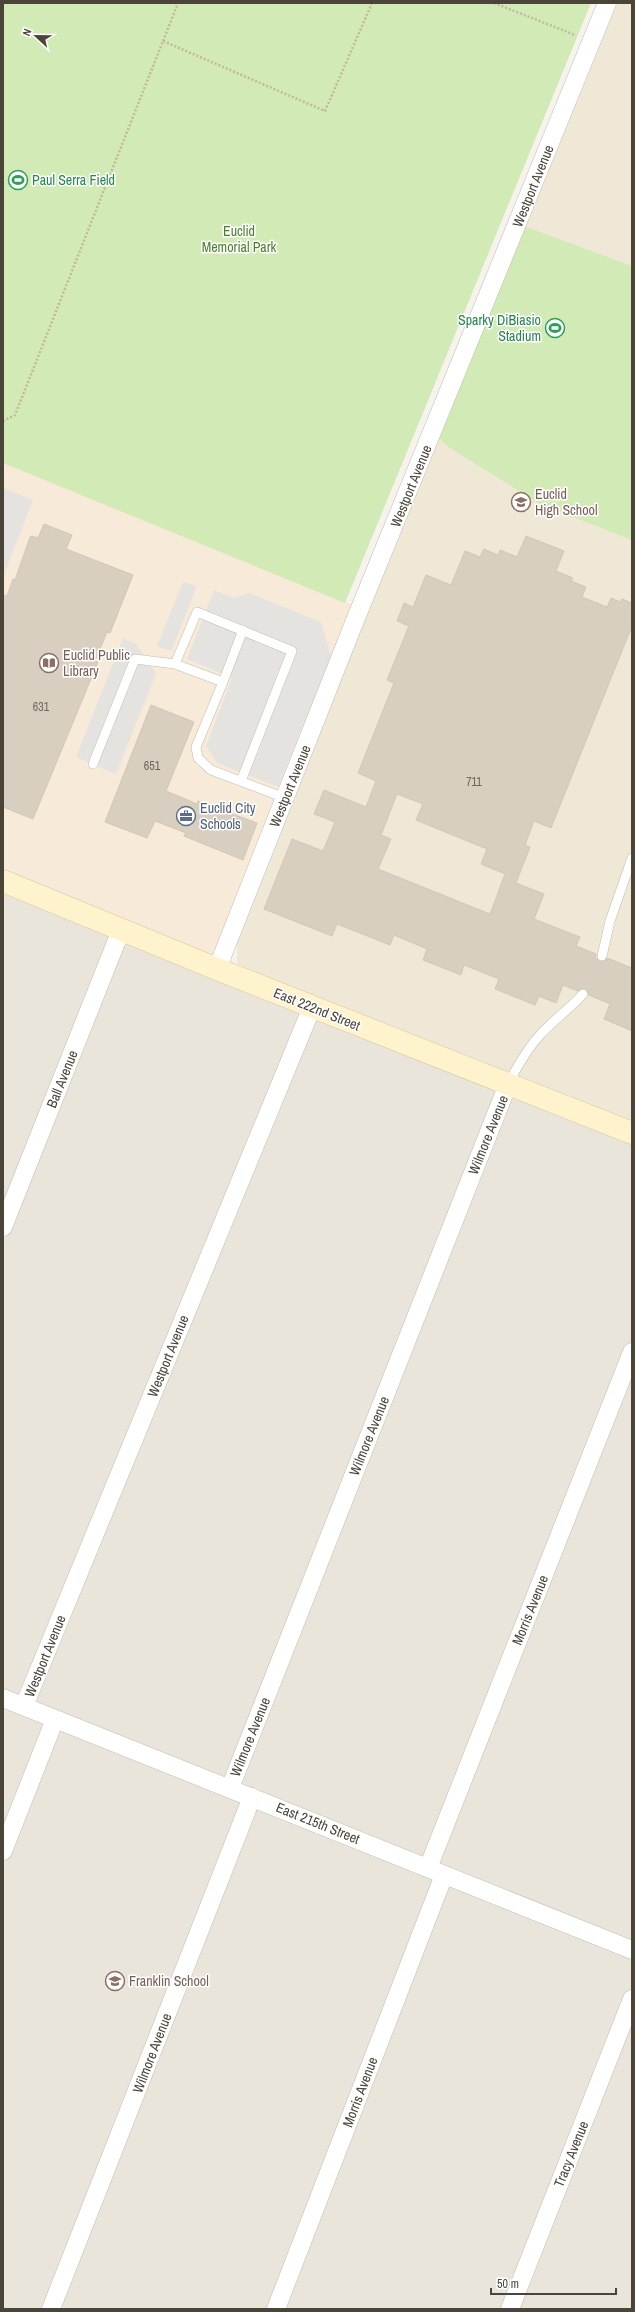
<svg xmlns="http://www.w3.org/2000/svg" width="635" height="2312" viewBox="0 0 635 2312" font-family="'Archivo Narrow',sans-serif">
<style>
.residential{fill:#eae5da}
.commercial{fill:#f7ead8}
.education{fill:#efe8d6}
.green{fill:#d2eab5}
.parking{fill:#e5e3e0}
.building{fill:#d8cfc1;stroke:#d3c7b4;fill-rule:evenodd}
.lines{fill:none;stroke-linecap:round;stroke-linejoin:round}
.lane-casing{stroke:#c2bbae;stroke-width:10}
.street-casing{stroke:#c2bbae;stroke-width:19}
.secondary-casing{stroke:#d6c79b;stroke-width:23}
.path{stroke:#c4b79f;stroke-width:2.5;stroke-dasharray:2 2;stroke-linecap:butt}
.lane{stroke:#fff;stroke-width:9}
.street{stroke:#fff;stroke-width:18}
.secondary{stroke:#fff3cd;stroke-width:22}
.labels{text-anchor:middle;stroke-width:3;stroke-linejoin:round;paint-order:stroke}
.number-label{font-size:12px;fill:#6e675b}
.leisure-label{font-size:14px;fill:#27864d;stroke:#fff;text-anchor:start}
.street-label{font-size:14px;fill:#4b4439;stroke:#fff}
.park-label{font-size:14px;fill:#4a7f2a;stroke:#fff}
.education-label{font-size:14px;fill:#785e54;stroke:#fff;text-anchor:start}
.service-label{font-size:14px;fill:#4e5e75;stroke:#fff;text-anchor:start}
</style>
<rect width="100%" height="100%" fill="#f6f3ec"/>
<!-- residential -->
<path class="residential" d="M 9,884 L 632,1133 L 632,2309 L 3,2309 L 3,899 Z"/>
<!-- commercial -->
<path class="commercial" d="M 3,461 L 360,608 L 217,969 L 9,884 L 3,899 Z"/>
<!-- education -->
<path class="education" d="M 614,3 L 632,3 L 632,1124 L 319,1000 L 237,964 L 237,942 L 274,848 L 383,570 Z"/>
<!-- green -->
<path class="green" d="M 3,3 L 591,3 L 345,603 L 3,463 Z
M 521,225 L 632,266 L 632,540 L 540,504 L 450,448 L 435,435 Z"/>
<!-- parking -->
<path class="parking" d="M 3,488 L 33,500 L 3,577 Z
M 183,582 L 197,586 L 171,651 L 157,646 Z
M 214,590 L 234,598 L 249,593 L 321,622 L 331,656 L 278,787 L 217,763 L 206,746 L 232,678 L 187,659 Z
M 123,638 L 136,644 L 156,674 L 116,774 L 76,757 Z"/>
<!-- building -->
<path class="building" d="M 44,524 L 72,535 L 66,549 L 133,575 L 110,633 L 107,632 L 95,661 L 98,662 L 33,819 L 3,807 L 3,595 L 7,596 L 13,579 L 15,580 L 30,537 L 32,536 L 38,538 Z
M 526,536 L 564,551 L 556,571 L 573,578 L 571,581 L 586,587 L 582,597 L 607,607 L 611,598 L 620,602 L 622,599 L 632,603 L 632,626 L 551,828 L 534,821 L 525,845 L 530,847 L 516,883 L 544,894 L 534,919 L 580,937 L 576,946 L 596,954 L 596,958 L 600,962 L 607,958 L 632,968 L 632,1031 L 604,1019 L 610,1004 L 589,995 L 585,988 L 578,991 L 563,985 L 556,1003 L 539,996 L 535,1005 L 495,989 L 499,979 L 464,965 L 461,975 L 423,960 L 427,949 L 394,935 L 390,945 L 337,924 L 332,936 L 264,909 L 292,839 L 323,851 L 335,822 L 314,814 L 324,790 L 366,807 L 376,781 L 358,773 L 394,683 L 387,680 L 409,626 L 397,621 L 404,603 L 413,607 L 426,575 L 451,585 L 465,551 L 480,557 L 484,549 L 498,555 L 500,550 L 517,557 ZM 397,794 L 423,804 L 416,820 L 487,849 L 481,864 L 505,874 L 490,914 L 378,869 L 391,839 L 381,835 Z
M 151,705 L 194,722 L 166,791 L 197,804 L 198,801 L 257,823 L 243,860 L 184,836 L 186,833 L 155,821 L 147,838 L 105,822 Z"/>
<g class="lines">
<!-- lane casing -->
<g class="lane-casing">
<path id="lane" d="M 223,682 L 196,747 L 198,758 L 211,770 L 285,798
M 93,764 L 135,659 L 175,664
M 241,781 L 292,651 L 197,612 L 175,664 L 223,682 L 243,630
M 602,956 L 610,921 L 632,858
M 508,1084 C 517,1067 527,1049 540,1035 C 553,1020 570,1009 583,994"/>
</g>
<!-- street casing -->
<g class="street-casing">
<path id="street" d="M 217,969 L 354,623 L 607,3
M 3,1227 L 121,930
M 3,1698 L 632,1950
M 24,1706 L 312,1007
M 230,1788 L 508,1084
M 3,1851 L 55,1719
M 428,1868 L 632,1352
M 51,2309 L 252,1797
M 276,2309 L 444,1875
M 510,2309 L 632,1999"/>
</g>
<!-- secondary casing -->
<g class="secondary-casing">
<path id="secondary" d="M 3,881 L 217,969 L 632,1133"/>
</g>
<!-- path -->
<path class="path" d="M 494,3 L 575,35
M 163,41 L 178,3
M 3,421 L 15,415 L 163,41 L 325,111 L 372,3"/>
<!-- lane -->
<use href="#lane" class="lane"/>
<!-- street -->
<use href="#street" class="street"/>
<!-- secondary -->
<use href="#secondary" class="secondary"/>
</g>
<!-- icons -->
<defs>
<g id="stadium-ring" transform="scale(1)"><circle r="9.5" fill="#fff" stroke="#2e9e5b" stroke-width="1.5"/><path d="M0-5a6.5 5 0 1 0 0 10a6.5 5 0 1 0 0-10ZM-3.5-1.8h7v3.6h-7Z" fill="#2e9e5b"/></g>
<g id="school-ring" transform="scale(1)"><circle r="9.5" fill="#fff" stroke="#8d6e63" stroke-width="1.5"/><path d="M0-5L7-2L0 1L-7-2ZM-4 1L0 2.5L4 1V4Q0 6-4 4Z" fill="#8d6e63"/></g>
<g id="library-ring" transform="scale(1)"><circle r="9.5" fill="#fff" stroke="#8d6e63" stroke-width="1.5"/><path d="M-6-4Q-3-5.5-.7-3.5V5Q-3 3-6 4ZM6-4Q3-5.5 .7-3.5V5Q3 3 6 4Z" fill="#8d6e63"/></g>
<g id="office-ring" transform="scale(1)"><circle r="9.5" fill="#fff" stroke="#5c6f8a" stroke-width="1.5"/><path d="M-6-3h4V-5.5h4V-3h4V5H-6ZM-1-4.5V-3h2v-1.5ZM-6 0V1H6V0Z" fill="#5c6f8a"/></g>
</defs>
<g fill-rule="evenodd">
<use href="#stadium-ring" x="18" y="180"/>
<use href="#stadium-ring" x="555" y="328"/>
<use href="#school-ring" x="521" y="502"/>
<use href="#library-ring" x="49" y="663"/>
<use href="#office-ring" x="186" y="816"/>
<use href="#school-ring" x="115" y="1981"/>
</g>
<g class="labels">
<!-- number labels -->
<g class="number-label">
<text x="41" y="711">631</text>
<text x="152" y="770">651</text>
<text x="474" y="786">711</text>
</g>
<!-- leisure labels -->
<g class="leisure-label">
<text x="32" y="185">Paul Serra Field</text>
<text x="541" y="325" text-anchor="end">Sparky DiBiasio<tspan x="541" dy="16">Stadium</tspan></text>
</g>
<!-- street labels -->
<g class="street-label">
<text transform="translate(533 186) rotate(-68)" y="5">Westport Avenue</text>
<text transform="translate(411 486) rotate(-68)" y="5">Westport Avenue</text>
<text transform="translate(290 786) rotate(-68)" y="5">Westport Avenue</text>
<text transform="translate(317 1009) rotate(22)" y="5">East 222nd Street</text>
<text transform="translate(62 1079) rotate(-68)" y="5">Ball Avenue</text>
<text transform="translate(488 1135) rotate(-68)" y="5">Wilmore Avenue</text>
<text transform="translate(168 1356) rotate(-68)" y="5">Westport Avenue</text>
<text transform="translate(369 1436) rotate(-68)" y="5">Wilmore Avenue</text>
<text transform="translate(530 1610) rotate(-68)" y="5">Morris Avenue</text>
<text transform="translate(45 1656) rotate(-68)" y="5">Westport Avenue</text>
<text transform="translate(250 1737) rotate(-68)" y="5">Wilmore Avenue</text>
<text transform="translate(318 1823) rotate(22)" y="5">East 215th Street</text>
<text transform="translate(152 2053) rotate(-69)" y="5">Wilmore Avenue</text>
<text transform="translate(360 2092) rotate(-69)" y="5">Morris Avenue</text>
<text transform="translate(571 2154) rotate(-68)" y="5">Tracy Avenue</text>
</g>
<!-- park labels -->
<g class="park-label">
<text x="239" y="236">Euclid<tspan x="239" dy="16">Memorial Park</tspan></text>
</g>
<!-- education labels -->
<g class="education-label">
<text x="535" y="499">Euclid<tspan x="535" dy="16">High School</tspan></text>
<text x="63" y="660">Euclid Public<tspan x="63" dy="16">Library</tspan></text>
<text x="129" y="1986">Franklin School</text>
</g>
<!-- service labels -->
<g class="service-label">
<text x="200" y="813">Euclid City<tspan x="200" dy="16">Schools</tspan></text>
</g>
</g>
<!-- border -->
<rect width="635" height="2312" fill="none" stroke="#4b4439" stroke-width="8"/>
<!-- north arrow -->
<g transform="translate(36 36) rotate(292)" stroke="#ffffff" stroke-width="3" paint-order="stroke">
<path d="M0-3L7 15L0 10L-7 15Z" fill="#4b4439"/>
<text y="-6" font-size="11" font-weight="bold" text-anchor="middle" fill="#4b4439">N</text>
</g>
<!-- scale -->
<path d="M491 2288v6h125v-6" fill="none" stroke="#4b4439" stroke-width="2"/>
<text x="497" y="2288" font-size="12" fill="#4b4439" stroke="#ffffff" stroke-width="3" paint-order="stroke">50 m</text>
</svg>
